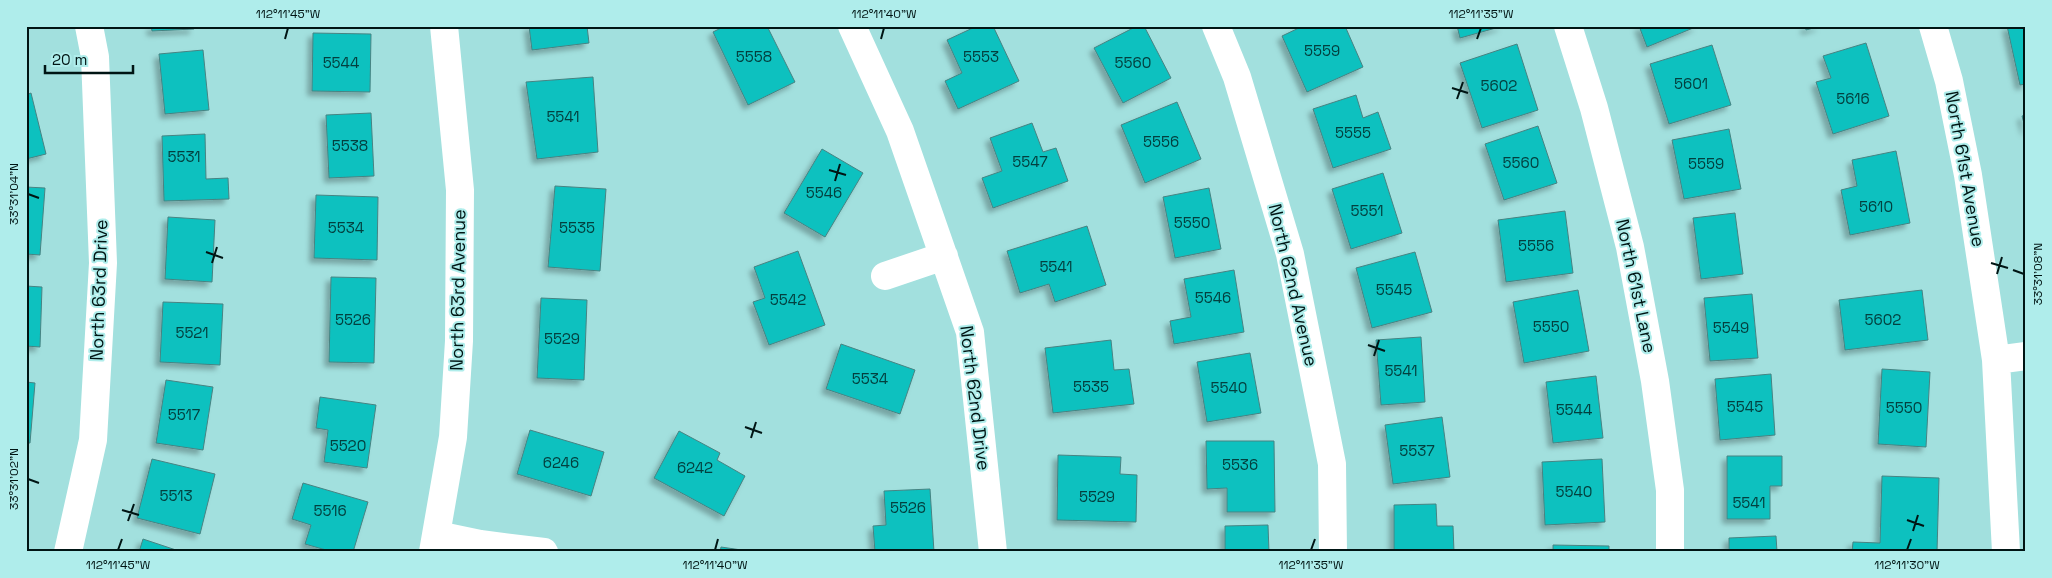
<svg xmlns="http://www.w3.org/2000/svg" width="2052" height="578" viewBox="0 0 2052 578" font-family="'Space Grotesk',sans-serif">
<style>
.building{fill:#0dc1bf;stroke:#478382;filter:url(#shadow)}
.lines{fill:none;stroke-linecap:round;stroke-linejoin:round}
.minor{stroke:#fff;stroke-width:28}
.tertiary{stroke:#fff;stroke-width:28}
.ticks{fill:none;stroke:#001514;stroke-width:2}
.labels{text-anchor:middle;stroke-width:4;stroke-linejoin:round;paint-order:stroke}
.number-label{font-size:15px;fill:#03403f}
.street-label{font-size:18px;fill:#001514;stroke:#afedeb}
.neatline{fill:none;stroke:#001514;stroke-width:2}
.ticks-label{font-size:12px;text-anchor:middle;fill:#001514}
</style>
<defs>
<filter id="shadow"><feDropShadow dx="-4.5" dy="4.5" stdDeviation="2.5" flood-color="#0004"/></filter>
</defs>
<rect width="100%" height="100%" fill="#a2e0de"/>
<!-- building -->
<path class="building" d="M 151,26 L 194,26 L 194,29 L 152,31 Z
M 529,26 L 587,26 L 589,43 L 532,50 Z
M 725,26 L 767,26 L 795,82 L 748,105 L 713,32 Z
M 977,26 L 993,26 L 1019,81 L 958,109 L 945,81 L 962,73 L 947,40 Z
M 1137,26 L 1144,26 L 1171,78 L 1123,103 L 1094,48 Z
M 1303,26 L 1345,26 L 1363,67 L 1307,92 L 1282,36 Z
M 1457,26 L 1503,26 L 1460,38 Z
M 1639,26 L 1698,26 L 1647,47 Z
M 1805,26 L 1821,26 L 1806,30 Z
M 2007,26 L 2026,26 L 2026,84 L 2020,85 Z
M 313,33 L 371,34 L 370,92 L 312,91 Z
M 1866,43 L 1889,116 L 1833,134 L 1816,82 L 1831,78 L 1823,56 Z
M 1517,44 L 1538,110 L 1482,128 L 1460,63 Z
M 1712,45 L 1731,105 L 1669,124 L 1650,64 Z
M 203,50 L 209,110 L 165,114 L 159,54 Z
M 593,77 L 598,152 L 537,159 L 526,82 Z
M 31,93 L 46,154 L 26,159 L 26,95 Z
M 1356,95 L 1363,118 L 1378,112 L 1391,149 L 1333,168 L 1313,109 Z
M 1177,102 L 1201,159 L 1145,183 L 1121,125 Z
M 371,113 L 374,176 L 329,178 L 326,115 Z
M 2026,115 L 2026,131 L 2022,116 Z
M 1032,123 L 1043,152 L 1056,148 L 1068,181 L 993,208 L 982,178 L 1002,171 L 990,138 Z
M 1538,126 L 1557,183 L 1504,200 L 1485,144 Z
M 1729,129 L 1741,189 L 1684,199 L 1672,140 Z
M 205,134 L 206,179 L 228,178 L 229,199 L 164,201 L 162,136 Z
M 822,149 L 863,173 L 825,237 L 784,213 Z
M 1896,151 L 1910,223 L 1850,235 L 1841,190 L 1857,186 L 1852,160 Z
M 1383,173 L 1402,233 L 1351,249 L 1332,189 Z
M 555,186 L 606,189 L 600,271 L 548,267 Z
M 26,187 L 45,188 L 40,255 L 26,254 Z
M 1209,188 L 1221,249 L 1175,258 L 1163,197 Z
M 316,195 L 378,197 L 377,260 L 314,258 Z
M 1565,211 L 1573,273 L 1506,282 L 1498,220 Z
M 1735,213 L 1743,274 L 1701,279 L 1693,218 Z
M 168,217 L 215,220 L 212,282 L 165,279 Z
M 1087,226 L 1106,285 L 1055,302 L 1049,284 L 1020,293 L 1007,251 Z
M 798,251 L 825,325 L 769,345 L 753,302 L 765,298 L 754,267 Z
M 1415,252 L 1432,312 L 1372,328 L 1356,268 Z
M 1234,270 L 1244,332 L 1174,344 L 1170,321 L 1191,317 L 1184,279 Z
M 331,277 L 376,278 L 374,363 L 329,362 Z
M 26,286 L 42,287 L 40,347 L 26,346 Z
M 1578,290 L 1589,351 L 1524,363 L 1513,302 Z
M 1922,290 L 1928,340 L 1845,350 L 1839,300 Z
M 1752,294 L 1758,358 L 1710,361 L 1704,298 Z
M 541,298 L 587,300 L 584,380 L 537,378 Z
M 163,302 L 223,304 L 220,365 L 160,362 Z
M 1421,337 L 1425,402 L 1381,405 L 1376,340 Z
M 1111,340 L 1114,370 L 1129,369 L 1134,404 L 1053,413 L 1045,348 Z
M 841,344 L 915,370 L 900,414 L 826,389 Z
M 1250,353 L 1261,413 L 1207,422 L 1197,362 Z
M 1882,369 L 1930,372 L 1926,447 L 1878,444 Z
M 1771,374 L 1775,435 L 1720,440 L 1715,379 Z
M 1596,376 L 1603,438 L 1553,443 L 1546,382 Z
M 166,380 L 213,387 L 203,450 L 156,443 Z
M 26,382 L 35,383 L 30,443 L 26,443 Z
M 320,397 L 376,405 L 367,468 L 324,462 L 328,430 L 316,428 Z
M 1442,417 L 1450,477 L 1393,484 L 1385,425 Z
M 530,430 L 604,452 L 591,496 L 517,474 Z
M 679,431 L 720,453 L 717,460 L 745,476 L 724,516 L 654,478 Z
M 1206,441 L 1274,441 L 1275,512 L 1227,512 L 1227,488 L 1207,489 Z
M 1058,455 L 1121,457 L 1120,474 L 1137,475 L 1136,522 L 1057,520 Z
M 1727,456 L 1782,456 L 1782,486 L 1770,486 L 1770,519 L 1727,519 Z
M 152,459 L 215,474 L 200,534 L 137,518 Z
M 1602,459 L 1605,522 L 1545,525 L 1542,462 Z
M 1882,476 L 1939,478 L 1937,552 L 1852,552 L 1853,542 L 1880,543 Z
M 303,483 L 368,502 L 353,552 L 333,552 L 305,544 L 311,525 L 292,519 Z
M 930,489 L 934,552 L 875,552 L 873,526 L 886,525 L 884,491 Z
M 1436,504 L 1437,526 L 1453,526 L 1454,552 L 1394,552 L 1394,505 Z
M 1268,525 L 1269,552 L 1225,552 L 1225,526 Z
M 1776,536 L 1777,552 L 1729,552 L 1729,538 Z
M 143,539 L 182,552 L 139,552 Z
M 1553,545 L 1609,546 L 1609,552 L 1553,552 Z
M 721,547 L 755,552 L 720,552 Z"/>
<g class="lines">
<!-- minor -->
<path class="minor" d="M 852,26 L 900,131 L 970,332 L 993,552
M 1216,26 L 1237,77 L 1290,254 L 1332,464 L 1333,552
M 1568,26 L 1594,108 L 1630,247 L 1655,381 L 1670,490 L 1670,552
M 1933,26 L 1949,81 L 1968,175 L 1996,360 L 2006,552
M 885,276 L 944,256
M 1996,360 L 2026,356
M 437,535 L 480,544 L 544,552
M 68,552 L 93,440 L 103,263 L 95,57 L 89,26"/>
<!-- tertiary -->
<path class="tertiary" d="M 433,552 L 453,437 L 459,341 L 460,190 L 444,26"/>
</g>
<!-- ticks -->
<path class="ticks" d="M 285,39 L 288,28M 881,39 L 884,28M 1477,39 L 1481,28M 1452,88 L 1468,93M 1457,99 L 1463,82M 829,170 L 846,175M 835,181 L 840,164M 28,194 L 39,198M 206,252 L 223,258M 212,263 L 217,247M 1991,263 L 2008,268M 2013,270 L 2024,274M 1997,274 L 2002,257M 1368,345 L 1385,351M 1374,356 L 1379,340M 745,427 L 762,433M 751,438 L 756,422M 28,479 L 39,483M 122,510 L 139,515M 1907,520 L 1924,526M 128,521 L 134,504M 1913,531 L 1918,515M 118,550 L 122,539M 715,550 L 718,539M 1311,550 L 1315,539M 1907,550 L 1911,539"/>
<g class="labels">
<!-- number labels -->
<g class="number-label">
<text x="1322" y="56">5559</text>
<text x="754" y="62">5558</text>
<text x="981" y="62">5553</text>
<text x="341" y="68">5544</text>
<text x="1133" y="68">5560</text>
<text x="1691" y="89">5601</text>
<text x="1499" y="91">5602</text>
<text x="1853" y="104">5616</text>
<text x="563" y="122">5541</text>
<text x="1353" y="138">5555</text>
<text x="1161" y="147">5556</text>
<text x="350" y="151">5538</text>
<text x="184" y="162">5531</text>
<text x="1030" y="167">5547</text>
<text x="1521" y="168">5560</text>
<text x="1706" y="169">5559</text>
<text x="824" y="198">5546</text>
<text x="1876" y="212">5610</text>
<text x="1367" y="216">5551</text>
<text x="1192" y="228">5550</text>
<text x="346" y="233">5534</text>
<text x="577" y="233">5535</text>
<text x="1536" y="251">5556</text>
<text x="1056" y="272">5541</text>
<text x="1394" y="295">5545</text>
<text x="1213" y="303">5546</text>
<text x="788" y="305">5542</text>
<text x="353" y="325">5526</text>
<text x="1883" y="325">5602</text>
<text x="1551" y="332">5550</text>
<text x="1731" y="333">5549</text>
<text x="192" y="338">5521</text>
<text x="562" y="344">5529</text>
<text x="1401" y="376">5541</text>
<text x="870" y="384">5534</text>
<text x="1091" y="392">5535</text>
<text x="1229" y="393">5540</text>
<text x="1745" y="412">5545</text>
<text x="1904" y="413">5550</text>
<text x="1574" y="415">5544</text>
<text x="184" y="420">5517</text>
<text x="348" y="451">5520</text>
<text x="1417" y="456">5537</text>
<text x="561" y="468">6246</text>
<text x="1240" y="470">5536</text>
<text x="695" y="473">6242</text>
<text x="1574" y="497">5540</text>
<text x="176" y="501">5513</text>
<text x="1097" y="502">5529</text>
<text x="1749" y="508">5541</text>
<text x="908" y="513">5526</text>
<text x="330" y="516">5516</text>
</g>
<!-- street labels -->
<g class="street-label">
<text transform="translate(1965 169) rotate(80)" y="6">North 61st Avenue</text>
<text transform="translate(1293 285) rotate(77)" y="6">North 62nd Avenue</text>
<text transform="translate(1636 286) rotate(78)" y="6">North 61st Lane</text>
<text transform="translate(99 290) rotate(-88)" y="6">North 63rd Drive</text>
<text transform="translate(458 290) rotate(-89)" y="6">North 63rd Avenue</text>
<text transform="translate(975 398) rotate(83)" y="6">North 62nd Drive</text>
</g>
</g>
<!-- border -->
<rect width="2052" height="578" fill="none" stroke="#afedeb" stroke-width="55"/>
<!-- scale -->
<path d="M45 65v8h88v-8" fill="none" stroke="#001514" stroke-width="2.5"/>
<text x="52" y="65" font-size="15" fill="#001514" stroke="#afedeb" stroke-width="4" paint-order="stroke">20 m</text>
<rect x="28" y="28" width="1996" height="522" class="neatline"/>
<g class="ticks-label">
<text x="288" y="18">112°11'45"W</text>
<text x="884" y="18">112°11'40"W</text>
<text x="1481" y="18">112°11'35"W</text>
<text transform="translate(14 194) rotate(-90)" y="4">33°31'04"N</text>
<text transform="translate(2038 274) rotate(-90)" y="4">33°31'08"N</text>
<text transform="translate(14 479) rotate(-90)" y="4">33°31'02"N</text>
<text x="118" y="569">112°11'45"W</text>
<text x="715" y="569">112°11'40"W</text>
<text x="1311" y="569">112°11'35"W</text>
<text x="1907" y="569">112°11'30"W</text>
</g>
</svg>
